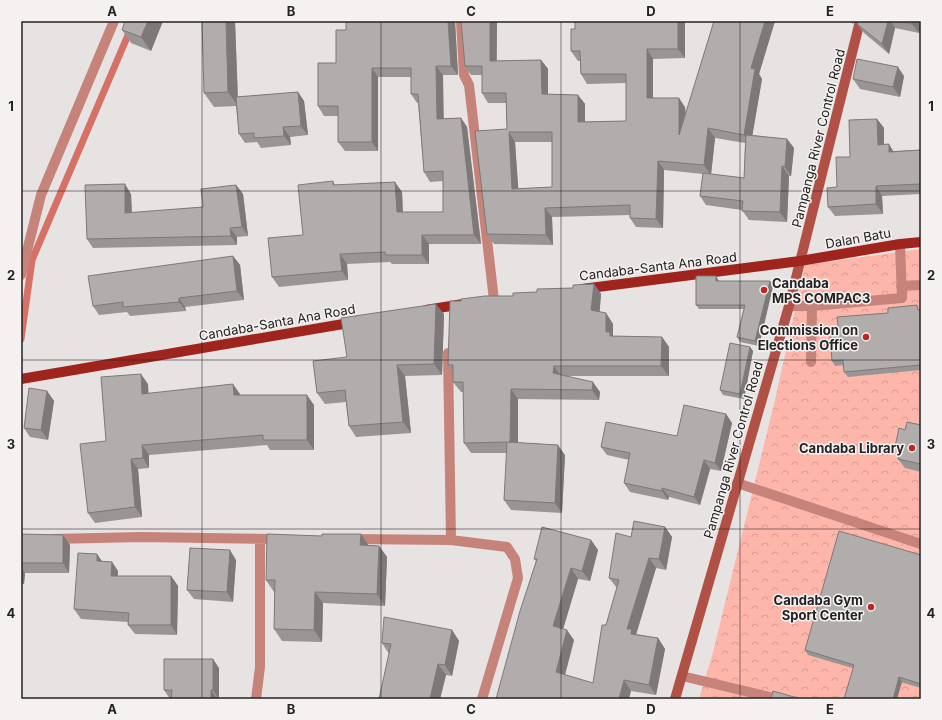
<svg xmlns="http://www.w3.org/2000/svg" width="942" height="720" viewBox="0 0 942 720" font-family="Inter,sans-serif">
<style>
.park{fill:url(#park-crowns)}
.lines{fill:none;stroke-linecap:round;stroke-linejoin:round}
.stream{stroke:#d67265;stroke-width:7}
.lane{stroke:#c6837a;stroke-width:10}
.street{stroke:#c6837a;stroke-width:10}
.secondary{stroke:#b15146;stroke-width:10}
.primary{stroke:#9e241d;stroke-width:10}
.wall{fill:#989594;fill-rule:evenodd}
.shaded-wall{fill:#7c7978}
.building{fill:#b1adac;stroke:#7c7978;fill-rule:evenodd}
.grid{fill:none;stroke:#232222;stroke-width:1;stroke-opacity:0.55}
.poi-dot{fill:#b82921;stroke:#f5f1f0;stroke-width:1.5}
.labels{text-anchor:middle;stroke-width:3;stroke-linejoin:round;paint-order:stroke}
.street-label{font-size:13px;fill:#232222;stroke:#f5f1f0}
.poi-label{font-size:13px;font-weight:bold;fill:#232222;stroke:#f5f1f0;text-anchor:end}
.neatline{fill:none;stroke:#232222;stroke-width:1.5}
.grid-label{font-size:13px;text-anchor:middle;font-weight:bold;fill:#232222}
</style>
<defs>
<pattern id="park-crowns" width="20" height="18" patternUnits="userSpaceOnUse"><rect width="20" height="18" fill="#feb6ab"/><path d="M2 6a3 3 0 1 1 6 0M12 15a3 3 0 1 1 6 0" fill="none" stroke="#d99c93"/></pattern>
</defs>
<rect width="100%" height="100%" fill="#e8e3e3"/>
<!-- park -->
<path class="park" d="M 921,249 L 921,699 L 699,699 L 712,656 L 774,404 L 805,265 Z"/>
<g class="lines">
<!-- stream -->
<path class="stream" d="M 21,339 L 32,260 L 134,21"/>
<!-- lane -->
<path class="lane" d="M 901,286 L 921,285
M 789,306 L 812,306
M 811,362 L 812,306 L 902,298 L 900,244
M 737,483 L 921,544
M 682,676 L 778,699"/>
<!-- street -->
<path class="street" d="M 461,21 L 464,75 L 469,85 L 494,300
M 21,275 L 41,195 L 114,21
M 448,353 L 451,540
M 52,539 L 141,537 L 280,539
M 352,539 L 451,540 L 507,547 L 515,559 L 518,578 L 482,699
M 256,699 L 260,667 L 260,539"/>
<!-- secondary -->
<path class="secondary" d="M 675,699 L 789,306 L 860,21"/>
<!-- primary -->
<path class="primary" d="M 582,289 L 800,261 L 900,244 L 921,242
M 426,310 L 463,304
M 21,379 L 355,322"/>
</g>
<!-- wall -->
<path class="wall" d="M 125,21 L 163,21 L 151,51 L 131,43 L 122,30 Z
M 235,21 L 238,97 L 298,92 L 304,101 L 308,135 L 290,137 L 291,145 L 261,148 L 257,142 L 245,143 L 239,134 L 236,106 L 214,107 L 204,93 Z
M 346,21 L 455,21 L 458,75 L 443,75 L 443,119 L 461,118 L 467,127 L 481,244 L 429,244 L 429,264 L 392,264 L 390,262 L 347,264 L 348,280 L 279,287 L 272,277 L 303,235 L 333,181 L 335,185 L 402,192 L 403,212 L 443,212 L 443,181 L 430,182 L 424,172 L 418,103 L 417,103 L 411,94 L 411,77 L 378,77 L 378,151 L 345,151 L 338,142 L 338,116 L 324,116 L 318,106 L 336,63 L 346,30 Z
M 461,21 L 497,21 L 497,61 L 541,60 L 548,69 L 548,94 L 578,95 L 585,104 L 585,122 L 626,121 L 626,83 L 587,84 L 581,74 L 580,61 L 578,61 L 571,51 L 685,21 L 685,58 L 653,59 L 653,98 L 685,107 L 686,114 L 714,21 L 775,21 L 759,74 L 762,79 L 752,135 L 787,139 L 794,148 L 791,176 L 789,176 L 787,222 L 749,220 L 742,210 L 706,205 L 700,196 L 703,174 L 664,170 L 663,228 L 636,227 L 630,218 L 630,215 L 552,217 L 553,245 L 494,244 L 487,234 L 507,129 L 506,103 L 488,103 L 482,93 L 482,75 L 471,75 L 465,66 ZM 715,138 L 745,143 L 744,178 L 711,174 ZM 515,142 L 552,142 L 552,187 L 518,189 Z
M 858,21 L 921,21 L 921,24 L 919,33 L 895,28 L 889,54 L 864,33 L 857,24 Z
M 904,76 L 900,97 L 860,89 L 853,79 Z
M 877,119 L 884,128 L 884,145 L 893,151 L 921,150 L 921,194 L 882,196 L 883,214 L 835,216 L 828,207 L 850,157 Z
M 236,185 L 243,194 L 248,236 L 237,237 L 237,245 L 93,248 L 87,239 L 131,194 L 132,213 L 203,207 Z
M 233,256 L 240,265 L 244,300 L 185,307 L 186,311 L 130,316 L 127,312 L 99,315 L 93,306 Z
M 719,281 L 770,281 L 773,286 L 759,346 L 740,342 L 737,337 L 744,309 L 699,309 L 696,305 Z
M 594,284 L 601,294 L 599,312 L 606,313 L 613,324 L 613,336 L 662,337 L 669,347 L 669,376 L 567,376 L 600,392 L 599,400 L 518,399 L 518,443 L 565,455 L 562,513 L 511,510 L 504,500 L 507,453 L 471,453 L 464,443 L 463,392 L 461,392 L 453,382 L 453,373 L 448,365 L 461,301 L 513,296 L 537,292 L 573,288 Z
M 921,310 L 921,370 L 848,377 L 844,372 L 844,365 L 835,366 L 832,361 L 839,334 Z
M 444,314 L 442,375 L 405,376 L 411,433 L 356,437 L 349,426 L 346,402 L 325,404 L 317,393 L 347,357 Z
M 750,347 L 753,351 L 744,399 L 723,395 L 720,390 Z
M 148,384 L 148,393 L 240,394 L 240,395 L 314,405 L 314,450 L 270,450 L 267,445 L 149,455 L 149,468 L 138,469 L 142,517 L 95,523 L 88,513 L 106,441 Z
M 47,391 L 54,401 L 48,440 L 30,437 L 24,428 Z
M 726,414 L 732,423 L 721,471 L 710,469 L 700,505 L 669,497 L 668,500 L 630,492 L 624,483 L 629,460 L 607,455 L 601,447 L 677,436 Z
M 921,425 L 921,472 L 905,468 L 898,459 L 899,454 L 895,447 L 905,430 Z
M 665,527 L 672,537 L 666,570 L 656,568 L 636,634 L 658,638 L 665,649 L 656,695 L 631,691 L 496,699 L 536,561 L 534,559 L 591,540 L 598,550 L 590,581 L 578,579 L 563,629 L 574,640 L 565,675 L 593,683 L 606,625 L 617,588 L 609,578 L 631,537 Z
M 21,534 L 70,545 L 69,573 L 25,573 L 24,584 L 21,584 Z
M 368,545 L 379,546 L 387,557 L 385,606 L 323,603 L 322,642 L 282,641 L 274,629 L 275,592 L 274,592 L 266,580 Z
M 921,555 L 921,688 L 808,655 L 805,650 Z
M 236,560 L 233,602 L 194,599 L 187,590 Z
M 102,561 L 112,562 L 118,571 L 118,576 L 171,576 L 178,586 L 177,635 L 135,634 L 128,625 L 128,622 L 81,619 L 74,609 Z
M 452,630 L 459,641 L 452,676 L 446,675 L 440,699 L 379,699 L 389,654 L 382,643 Z
M 219,668 L 219,699 L 170,699 L 164,690 Z"/>
<!-- shaded-wall -->
<path class="shaded-wall" d="M 148,21 L 163,21 L 151,51 L 141,37 Z
M 226,21 L 235,21 L 238,106 L 228,92 Z
M 448,21 L 455,21 L 458,75 L 451,66 Z
M 490,21 L 497,21 L 496,71 L 490,61 Z
M 678,21 L 685,21 L 685,58 L 678,49 Z
M 765,21 L 775,21 L 759,74 L 762,79 L 751,144 L 744,135 L 751,68 Z
M 850,21 L 854,21 L 853,24 Z
M 888,21 L 891,21 L 895,28 L 889,54 L 882,44 Z
M 913,21 L 921,21 L 921,24 L 919,33 L 912,24 Z
M 647,49 L 653,59 L 653,107 L 647,98 Z
M 541,60 L 548,69 L 548,104 L 542,94 Z
M 436,66 L 443,75 L 444,129 L 437,119 Z
M 898,67 L 904,76 L 900,97 L 893,87 Z
M 372,68 L 378,77 L 378,151 L 372,142 Z
M 298,92 L 304,101 L 308,135 L 301,126 Z
M 578,95 L 585,104 L 585,132 L 578,122 Z
M 679,98 L 685,107 L 686,145 L 679,135 Z
M 461,118 L 467,127 L 481,244 L 474,235 Z
M 877,119 L 884,128 L 884,154 L 878,145 Z
M 283,127 L 290,137 L 291,145 L 284,136 Z
M 708,128 L 715,138 L 711,175 L 704,165 Z
M 509,132 L 515,142 L 519,198 L 512,189 Z
M 787,139 L 794,148 L 791,176 L 785,167 Z
M 889,144 L 895,154 L 889,152 Z
M 658,161 L 664,170 L 663,228 L 656,219 Z
M 782,166 L 789,176 L 787,222 L 780,212 Z
M 395,182 L 402,192 L 403,221 L 397,212 Z
M 125,184 L 131,194 L 132,223 L 125,213 Z
M 236,185 L 243,194 L 248,236 L 242,227 Z
M 876,186 L 882,196 L 883,214 L 876,204 Z
M 545,208 L 552,217 L 553,245 L 546,235 Z
M 230,228 L 237,237 L 237,245 L 231,236 Z
M 422,235 L 429,244 L 429,264 L 422,255 Z
M 340,254 L 347,264 L 348,280 L 342,271 Z
M 233,256 L 240,265 L 244,300 L 237,291 Z
M 716,276 L 719,281 L 716,281 Z
M 770,281 L 773,286 L 759,346 L 755,341 Z
M 594,284 L 601,294 L 599,321 L 591,310 Z
M 179,298 L 185,307 L 186,311 L 179,302 Z
M 436,304 L 444,314 L 442,375 L 434,364 Z
M 606,313 L 613,324 L 613,338 L 617,343 L 606,332 Z
M 662,337 L 669,347 L 669,376 L 661,366 Z
M 750,347 L 753,351 L 744,399 L 740,394 Z
M 397,365 L 405,376 L 411,433 L 403,422 Z
M 554,366 L 561,376 L 553,373 Z
M 141,374 L 148,384 L 149,403 L 142,394 Z
M 593,382 L 600,392 L 599,400 L 592,390 Z
M 233,384 L 240,394 L 241,405 L 234,395 Z
M 511,389 L 518,399 L 518,453 L 510,442 Z
M 47,391 L 54,401 L 48,440 L 41,430 Z
M 307,395 L 314,405 L 314,450 L 307,440 Z
M 726,414 L 732,423 L 721,471 L 715,463 Z
M 142,445 L 149,455 L 149,468 L 143,458 Z
M 558,445 L 565,455 L 562,513 L 555,503 Z
M 131,459 L 138,469 L 142,517 L 135,507 Z
M 704,460 L 710,469 L 700,505 L 694,497 Z
M 662,488 L 669,497 L 668,500 L 662,491 Z
M 665,527 L 672,537 L 666,570 L 659,559 Z
M 361,534 L 369,546 L 360,545 Z
M 63,535 L 70,545 L 69,573 L 63,563 Z
M 591,540 L 598,550 L 590,581 L 582,571 Z
M 379,546 L 387,557 L 385,606 L 377,594 Z
M 230,550 L 236,560 L 233,602 L 227,592 Z
M 97,554 L 104,564 L 97,561 Z
M 649,558 L 656,568 L 636,635 L 638,644 L 627,629 Z
M 112,562 L 118,571 L 117,585 L 111,576 Z
M 21,567 L 25,573 L 24,584 L 21,580 Z
M 571,568 L 578,579 L 561,636 L 553,626 Z
M 171,576 L 178,586 L 177,635 L 171,625 Z
M 315,592 L 323,603 L 322,642 L 314,630 Z
M 452,630 L 459,641 L 452,676 L 445,665 Z
M 567,630 L 574,640 L 563,682 L 556,672 Z
M 658,638 L 665,649 L 656,695 L 649,685 Z
M 213,659 L 219,668 L 219,699 L 213,690 Z
M 438,664 L 446,675 L 440,699 L 430,699 Z
M 899,677 L 902,682 L 897,699 L 893,699 Z
M 624,680 L 631,691 L 629,699 L 619,699 Z
M 211,690 L 217,699 L 211,699 Z"/>
<!-- building -->
<path class="building" d="M 125,21 L 148,21 L 141,37 L 122,30 Z
M 202,21 L 226,21 L 228,92 L 204,93 Z
M 346,21 L 448,21 L 451,66 L 436,66 L 437,119 L 461,118 L 474,235 L 422,235 L 422,255 L 385,255 L 385,252 L 340,254 L 342,271 L 272,277 L 268,238 L 303,235 L 298,185 L 333,181 L 333,185 L 395,182 L 397,212 L 443,212 L 443,171 L 424,172 L 418,94 L 411,94 L 411,68 L 372,68 L 372,142 L 338,142 L 338,106 L 318,106 L 318,63 L 336,63 L 336,30 L 346,30 Z
M 461,21 L 490,21 L 490,61 L 541,60 L 542,94 L 578,95 L 578,122 L 626,121 L 626,74 L 581,74 L 580,51 L 571,51 L 571,29 L 575,29 L 575,21 L 678,21 L 678,49 L 647,49 L 647,98 L 679,98 L 679,135 L 714,21 L 765,21 L 751,68 L 755,69 L 744,135 L 708,128 L 704,165 L 658,161 L 656,219 L 630,218 L 630,205 L 545,208 L 546,235 L 487,234 L 475,131 L 507,129 L 506,93 L 482,93 L 482,66 L 465,66 ZM 509,132 L 552,132 L 552,187 L 512,189 Z
M 858,21 L 888,21 L 882,44 L 857,24 Z
M 901,21 L 913,21 L 912,24 Z
M 857,59 L 898,67 L 893,87 L 853,79 Z
M 298,92 L 301,126 L 283,127 L 284,136 L 254,138 L 254,133 L 239,134 L 236,97 Z
M 877,119 L 878,145 L 889,144 L 889,152 L 921,150 L 921,184 L 876,186 L 876,204 L 828,207 L 827,188 L 837,187 L 836,157 L 850,157 L 849,120 Z
M 746,135 L 787,139 L 785,167 L 782,166 L 780,212 L 742,211 L 743,201 L 700,196 L 703,173 L 744,178 Z
M 125,184 L 125,213 L 203,207 L 201,189 L 236,185 L 242,227 L 230,228 L 231,236 L 87,239 L 85,185 Z
M 233,256 L 237,291 L 179,298 L 179,302 L 123,307 L 123,302 L 93,306 L 88,276 Z
M 696,276 L 716,276 L 716,281 L 770,281 L 755,341 L 737,337 L 745,305 L 696,305 Z
M 594,284 L 591,310 L 606,313 L 606,332 L 610,332 L 610,336 L 662,337 L 661,366 L 554,366 L 553,373 L 593,382 L 592,390 L 511,389 L 510,442 L 508,442 L 558,445 L 555,503 L 504,500 L 507,442 L 464,443 L 463,382 L 453,382 L 453,365 L 448,365 L 450,301 L 461,301 L 461,299 L 485,296 L 513,296 L 513,293 L 537,292 L 537,289 L 573,288 L 573,285 Z
M 436,304 L 434,364 L 397,365 L 403,422 L 349,426 L 345,390 L 317,393 L 313,361 L 347,357 L 341,318 Z
M 917,305 L 918,310 L 921,310 L 921,365 L 844,372 L 843,360 L 832,361 L 830,335 L 839,334 L 837,317 L 888,313 L 888,308 Z
M 730,343 L 750,347 L 740,394 L 720,390 Z
M 141,374 L 142,394 L 233,384 L 234,395 L 307,395 L 307,440 L 263,440 L 263,435 L 142,445 L 143,458 L 131,459 L 135,507 L 88,513 L 80,444 L 106,441 L 101,377 Z
M 29,388 L 47,391 L 41,430 L 24,428 Z
M 684,405 L 726,414 L 715,463 L 704,460 L 694,497 L 662,488 L 662,491 L 624,483 L 630,453 L 601,447 L 606,422 L 677,436 Z
M 907,422 L 921,425 L 921,464 L 898,459 L 901,448 L 895,447 L 899,428 L 905,430 Z
M 634,521 L 665,527 L 659,559 L 649,558 L 627,629 L 632,629 L 631,634 L 658,638 L 649,685 L 624,680 L 619,699 L 496,699 L 520,611 L 537,559 L 534,559 L 542,527 L 591,540 L 582,571 L 571,568 L 553,626 L 567,630 L 556,672 L 593,683 L 602,625 L 606,625 L 619,580 L 609,578 L 616,533 L 631,537 Z
M 839,531 L 921,555 L 921,684 L 899,677 L 893,699 L 844,699 L 854,665 L 805,650 Z
M 21,534 L 63,535 L 63,563 L 21,563 Z
M 267,534 L 322,536 L 322,534 L 361,534 L 360,545 L 379,546 L 377,594 L 315,592 L 314,630 L 274,629 L 275,580 L 266,580 Z
M 190,548 L 230,550 L 227,592 L 187,590 Z
M 78,553 L 97,554 L 97,561 L 112,562 L 111,576 L 171,576 L 171,625 L 128,625 L 129,613 L 74,609 Z
M 384,617 L 452,630 L 445,665 L 438,664 L 430,699 L 379,699 L 391,644 L 382,643 Z
M 164,659 L 213,659 L 213,690 L 211,690 L 211,699 L 171,699 L 172,690 L 164,690 Z
M 773,691 L 801,699 L 771,699 Z"/>
<!-- grid -->
<path class="grid" d="M 202,21 L 202,699M 381,21 L 381,699M 561,21 L 561,699M 740,21 L 740,699M 21,191 L 921,191M 21,360 L 921,360M 21,529 L 921,529"/>
<!-- markers -->
<g class="poi-dot">
<circle cx="764" cy="290" r="4"/>
<circle cx="866" cy="337" r="4"/>
<circle cx="912" cy="448" r="4"/>
<circle cx="871" cy="607" r="4"/>
</g>
<g class="labels">
<!-- street labels -->
<g class="street-label">
<text transform="translate(818 138) rotate(-76)" y="5">Pampanga River Control Road</text>
<text transform="translate(858 238) rotate(-10)" y="5">Dalan Batu</text>
<text transform="translate(658 266) rotate(-7)" y="5">Candaba-Santa Ana Road</text>
<text transform="translate(277 322) rotate(-10)" y="5">Candaba-Santa Ana Road</text>
<text transform="translate(733 450) rotate(-74)" y="5">Pampanga River Control Road</text>
</g>
<!-- poi labels -->
<g class="poi-label">
<text x="772" y="288" text-anchor="start">Candaba<tspan x="772" dy="15">MPS COMPAC3</tspan></text>
<text x="858" y="335">Commission on<tspan x="858" dy="15">Elections Office</tspan></text>
<text x="904" y="453">Candaba Library</text>
<text x="863" y="605">Candaba Gym<tspan x="863" dy="15">Sport Center</tspan></text>
</g>
</g>
<!-- border -->
<rect width="942" height="720" fill="none" stroke="#f5f1f0" stroke-width="44"/>
<rect x="22" y="22" width="898" height="676" class="neatline"/>
<g class="grid-label">
<text x="112" y="16">A</text>
<text x="291" y="16">B</text>
<text x="471" y="16">C</text>
<text x="651" y="16">D</text>
<text x="830" y="16">E</text>
<text x="11" y="111">1</text>
<text x="931" y="111">1</text>
<text x="11" y="280">2</text>
<text x="931" y="280">2</text>
<text x="11" y="449">3</text>
<text x="931" y="449">3</text>
<text x="11" y="618">4</text>
<text x="931" y="618">4</text>
<text x="112" y="714">A</text>
<text x="291" y="714">B</text>
<text x="471" y="714">C</text>
<text x="651" y="714">D</text>
<text x="830" y="714">E</text>
</g>
</svg>
